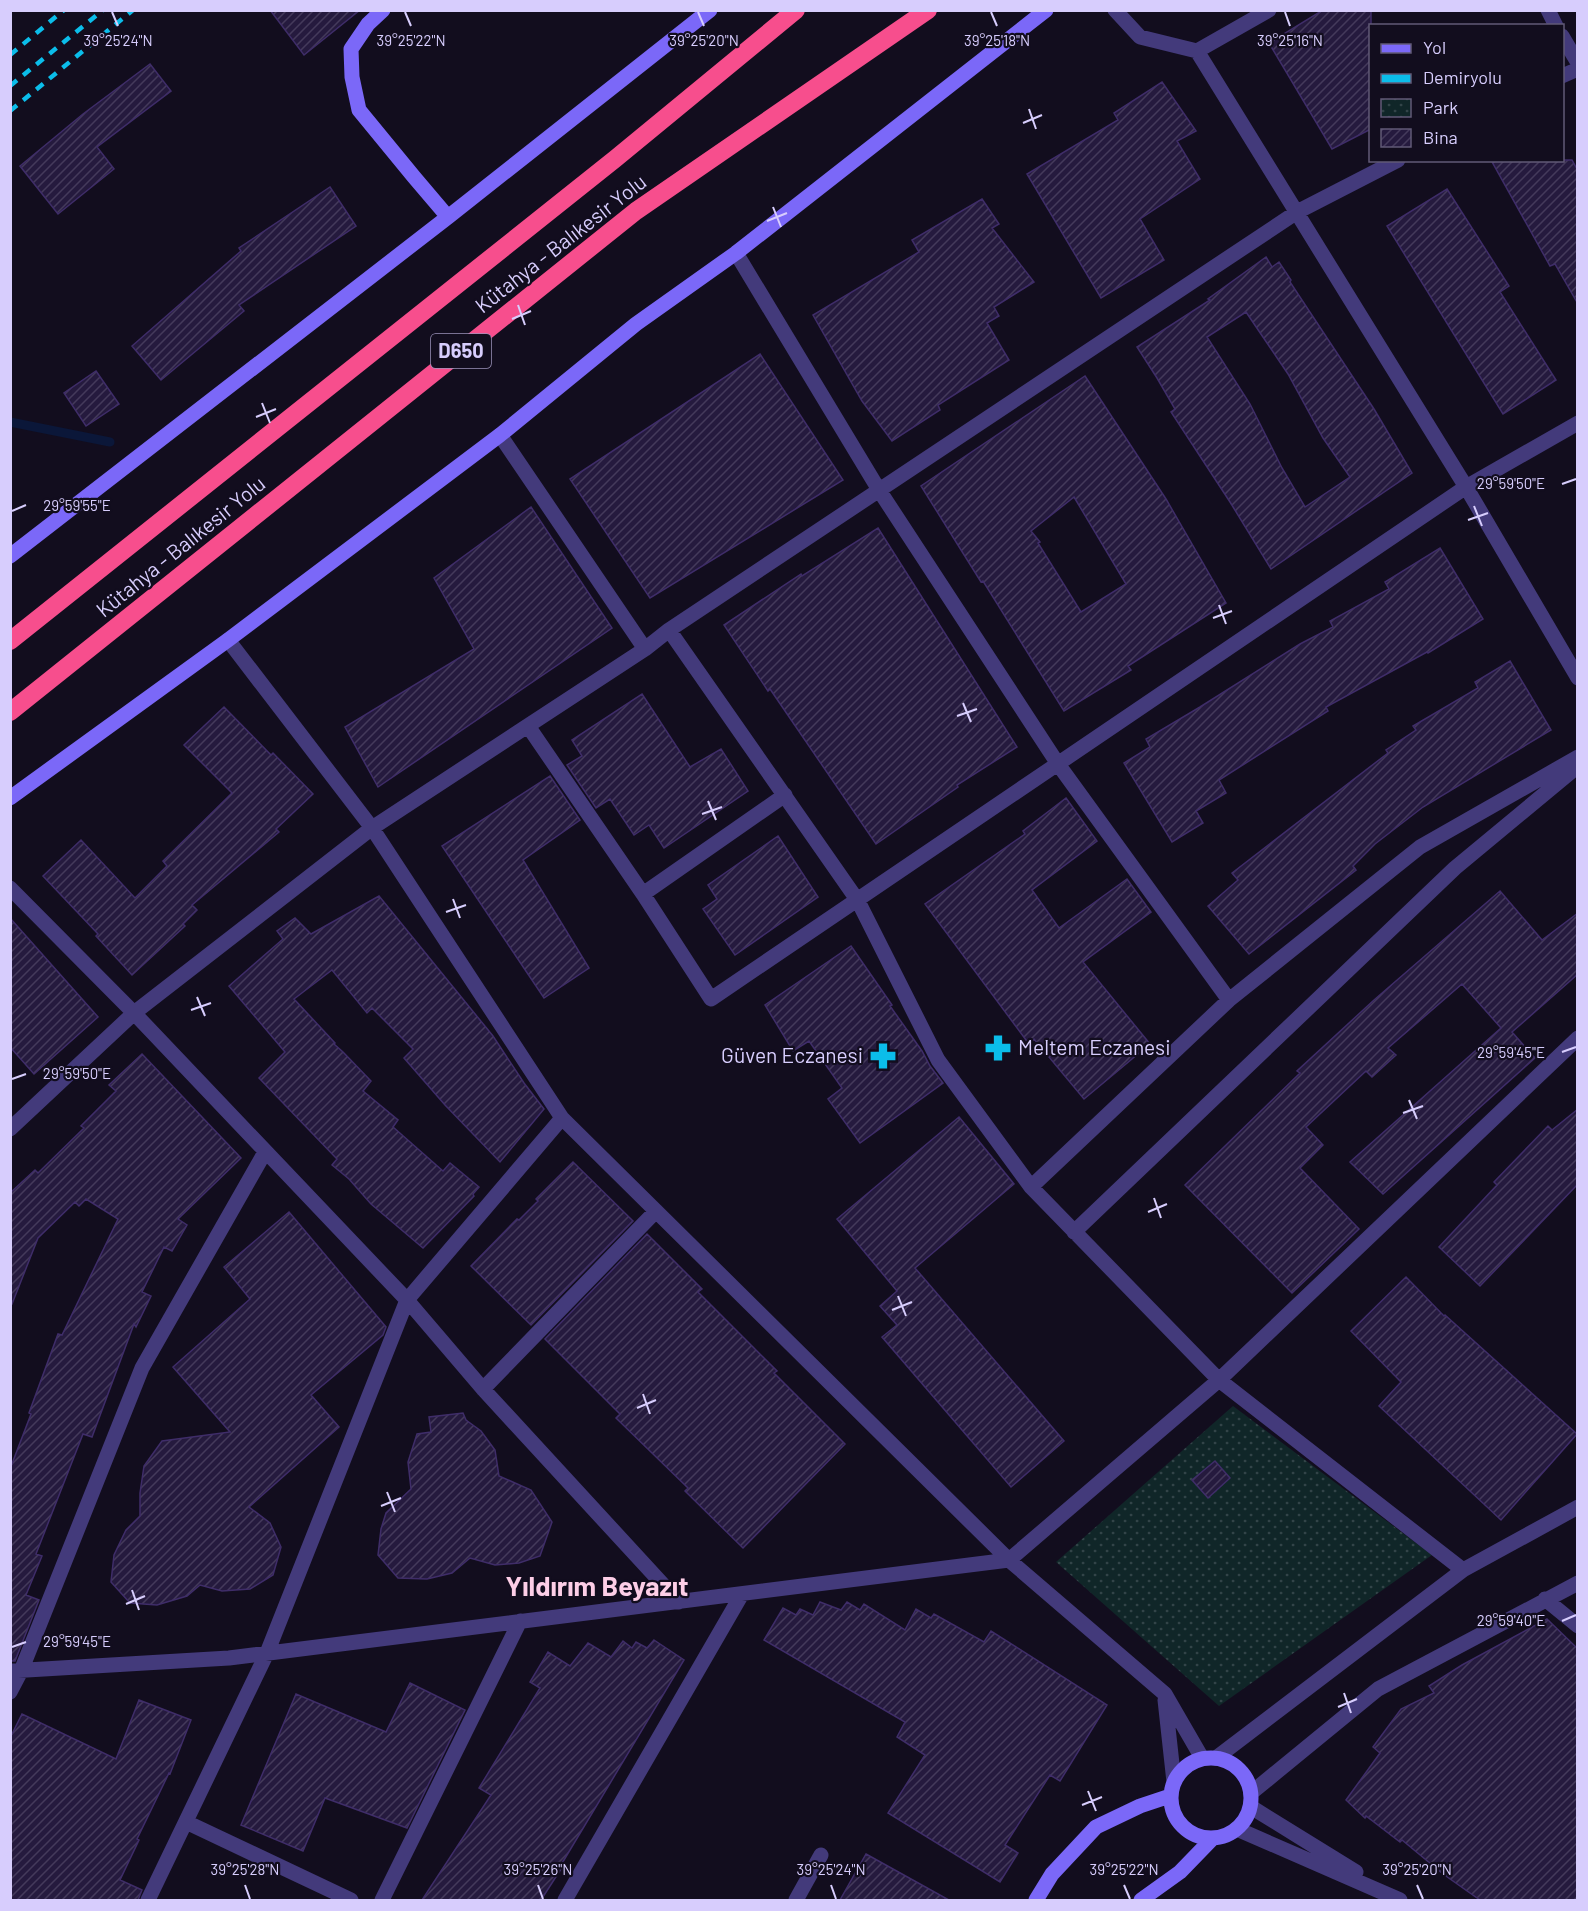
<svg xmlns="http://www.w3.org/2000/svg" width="1588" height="1911" viewBox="0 0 1588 1911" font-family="Barlow,sans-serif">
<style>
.park{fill:url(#park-dots)}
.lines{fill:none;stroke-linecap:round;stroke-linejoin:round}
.stream{stroke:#0b1739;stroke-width:9}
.building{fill:url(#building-hatch);stroke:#3f2d69;stroke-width:1.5;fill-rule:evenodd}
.street{stroke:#433a7b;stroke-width:15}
.secondary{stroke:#7b68f8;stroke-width:15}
.highway{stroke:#f74e8d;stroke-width:18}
.rail{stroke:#0bbdea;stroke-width:4.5;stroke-dasharray:9 8;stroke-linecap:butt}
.ticks{fill:none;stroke:#d7cdfd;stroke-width:2}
.labels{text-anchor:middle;stroke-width:4.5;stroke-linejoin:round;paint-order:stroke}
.shield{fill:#120d1e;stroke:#9c93ba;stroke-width:1.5}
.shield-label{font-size:20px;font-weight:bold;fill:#d7cdfd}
.street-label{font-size:21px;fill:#d7cdfd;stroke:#120d1e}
.poi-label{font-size:21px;fill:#d7cdfd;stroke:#120d1e;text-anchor:start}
.district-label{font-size:27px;font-weight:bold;fill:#fdcee7;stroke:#120d1e}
.ticks-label{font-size:15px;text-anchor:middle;fill:#d7cdfd;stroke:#120d1e;stroke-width:4.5;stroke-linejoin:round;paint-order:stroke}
</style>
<defs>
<pattern id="park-dots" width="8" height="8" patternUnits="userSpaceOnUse" patternTransform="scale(1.5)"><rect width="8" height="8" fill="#102628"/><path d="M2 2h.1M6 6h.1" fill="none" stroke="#324448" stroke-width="1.8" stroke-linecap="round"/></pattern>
<pattern id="building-hatch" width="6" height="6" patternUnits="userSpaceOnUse" patternTransform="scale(1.5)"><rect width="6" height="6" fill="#251a3e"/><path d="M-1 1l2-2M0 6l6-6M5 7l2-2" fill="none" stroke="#443a5b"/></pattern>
</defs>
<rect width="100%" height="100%" fill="#120d1e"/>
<!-- park -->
<path class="park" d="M 1233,1406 L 1432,1555 L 1219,1706 L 1056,1562 Z"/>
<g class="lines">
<!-- stream -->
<path class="stream" d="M 10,422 L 110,442"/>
</g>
<!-- building -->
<path class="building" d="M 270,10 L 360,10 L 304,55 Z
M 1323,10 L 1371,10 L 1371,129 L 1332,149 L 1269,43 Z
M 150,64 L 171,91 L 97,147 L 114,169 L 58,214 L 20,166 L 83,114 Z
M 1162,82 L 1196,131 L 1177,141 L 1200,179 L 1140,219 L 1164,260 L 1101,298 L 1027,174 L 1118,120 L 1114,113 Z
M 1491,160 L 1572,160 L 1578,171 L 1578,304 L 1555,264 L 1550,266 Z
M 330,187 L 356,226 L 239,305 L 244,311 L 161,380 L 132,346 L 241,251 L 239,248 Z
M 1447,189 L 1509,286 L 1500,292 L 1556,380 L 1503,414 L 1387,226 Z
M 982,199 L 999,224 L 992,228 L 1034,282 L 994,307 L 999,316 L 987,323 L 1009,360 L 938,405 L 940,410 L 892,441 L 862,401 L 813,315 L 919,252 L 912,240 Z
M 1266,257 L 1272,267 L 1279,262 L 1291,280 L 1290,282 L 1374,409 L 1412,473 L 1271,569 L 1230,502 L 1171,412 L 1175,409 L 1157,378 L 1137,347 L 1210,300 L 1208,299 ZM 1246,312 L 1288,374 L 1323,438 L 1350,477 L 1305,507 L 1282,468 L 1250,404 L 1207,337 Z
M 760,354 L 843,480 L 650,598 L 570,479 Z
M 96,371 L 119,404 L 86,426 L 64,393 Z
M 1085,376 L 1166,499 L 1226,603 L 1128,666 L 1131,670 L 1064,711 L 983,581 L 981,582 L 921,486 ZM 1074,497 L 1126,584 L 1081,612 L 1038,543 L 1040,542 L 1031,531 Z
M 531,507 L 612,628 L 378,787 L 345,727 L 474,649 L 434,578 Z
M 878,528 L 1017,747 L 957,785 L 958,787 L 876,844 L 770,689 L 768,691 L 724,625 L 801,574 L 802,576 Z
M 1440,548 L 1483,619 L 1428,653 L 1427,652 L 1326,707 L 1328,711 L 1219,780 L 1226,793 L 1196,811 L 1203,823 L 1172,842 L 1124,763 L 1150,747 L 1146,739 L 1200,707 L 1300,644 L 1333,627 L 1330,621 L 1389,589 L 1385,582 Z
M 1510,661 L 1551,730 L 1423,807 L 1375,844 L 1353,866 L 1356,870 L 1249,954 L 1208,906 L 1238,880 L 1232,873 L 1388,753 L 1386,750 L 1416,730 L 1413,726 L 1478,688 L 1475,682 Z
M 642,694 L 690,767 L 721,749 L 748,791 L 664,848 L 649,825 L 634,835 L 610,799 L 596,808 L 567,765 L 582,756 L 572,740 Z
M 224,707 L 271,755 L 273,753 L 313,794 L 276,829 L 279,832 L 192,905 L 197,910 L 183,924 L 185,926 L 132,975 L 96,936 L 98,934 L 43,876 L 81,840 L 135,898 L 167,866 L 163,861 L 232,793 L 184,745 Z
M 550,776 L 580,820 L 523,860 L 589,968 L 544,998 L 442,846 Z
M 1066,798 L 1097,841 L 1032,890 L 1059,928 L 1127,879 L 1151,912 L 1083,962 L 1150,1044 L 1084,1099 L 1034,1039 L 1029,1044 L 925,904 L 1025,834 L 1023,831 Z
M 778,836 L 818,897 L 735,955 L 703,909 L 717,899 L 708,885 Z
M 1500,891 L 1542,940 L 1578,913 L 1578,974 L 1512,1032 L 1535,1058 L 1383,1194 L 1350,1162 L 1501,1028 L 1462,984 L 1388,1048 L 1396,1055 L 1372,1077 L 1366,1071 L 1306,1127 L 1323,1145 L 1300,1168 L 1359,1229 L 1292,1293 L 1185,1185 L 1300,1073 L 1297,1071 L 1374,1000 Z
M 379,896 L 493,1036 L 524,1083 L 544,1109 L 500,1162 L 445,1105 L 404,1058 L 413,1049 L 372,1008 L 367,1013 L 332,970 L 294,999 L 335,1043 L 334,1044 L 343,1052 L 371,1081 L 363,1091 L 398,1120 L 393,1127 L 443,1171 L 450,1163 L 479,1187 L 473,1194 L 474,1196 L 423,1248 L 371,1204 L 349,1179 L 332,1165 L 337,1159 L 259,1078 L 285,1052 L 229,986 L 283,939 L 277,931 L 295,918 L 311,934 Z
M 10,918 L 98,1017 L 34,1074 L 10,1047 Z
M 851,946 L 892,1005 L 890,1006 L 922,1051 L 930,1066 L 943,1083 L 860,1143 L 828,1099 L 842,1088 L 809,1041 L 793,1051 L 765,1005 Z
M 142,1054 L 241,1158 L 178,1219 L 187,1225 L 172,1251 L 164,1247 L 142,1292 L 151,1296 L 136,1327 L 134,1324 L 92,1437 L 83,1434 L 36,1554 L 42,1556 L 26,1595 L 39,1600 L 15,1661 L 10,1661 L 10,1469 L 31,1414 L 29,1413 L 58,1334 L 62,1335 L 118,1219 L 86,1199 L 79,1206 L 75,1202 L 38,1238 L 12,1304 L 10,1303 L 10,1193 L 35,1170 L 38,1173 L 84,1128 L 81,1126 L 116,1091 L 109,1085 Z
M 1578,1109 L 1578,1184 L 1480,1286 L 1439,1247 L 1497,1185 L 1494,1182 L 1548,1126 L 1552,1130 Z
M 959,1117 L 1014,1184 L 915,1268 L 1064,1441 L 1011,1487 L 882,1337 L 897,1325 L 880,1306 L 897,1291 L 837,1219 Z
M 573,1162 L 633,1221 L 531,1325 L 471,1266 L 517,1219 L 519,1220 L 538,1201 L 536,1199 Z
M 289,1212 L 386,1327 L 383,1335 L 311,1395 L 339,1427 L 249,1507 L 270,1523 L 281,1547 L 273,1575 L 250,1589 L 222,1591 L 200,1585 L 187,1596 L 157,1605 L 130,1603 L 111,1582 L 114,1555 L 126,1530 L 140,1516 L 140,1493 L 144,1466 L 162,1441 L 230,1432 L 173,1367 L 250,1299 L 224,1267 Z
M 647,1234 L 702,1289 L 698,1292 L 777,1371 L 774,1373 L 845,1444 L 743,1548 L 685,1491 L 688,1488 L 616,1418 L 620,1414 L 545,1339 Z
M 1406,1277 L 1444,1316 L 1445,1315 L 1577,1434 L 1501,1520 L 1379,1406 L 1401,1382 L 1351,1331 Z
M 463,1413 L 466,1420 L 481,1431 L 495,1450 L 499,1476 L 531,1490 L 552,1522 L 540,1556 L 519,1563 L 495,1565 L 470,1558 L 452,1573 L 427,1579 L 398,1578 L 378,1555 L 381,1529 L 386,1513 L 411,1489 L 408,1462 L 417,1434 L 431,1432 L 429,1417 Z
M 1215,1461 L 1230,1478 L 1208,1498 L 1192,1480 Z
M 820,1602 L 841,1610 L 847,1602 L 860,1610 L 864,1604 L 905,1630 L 916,1609 L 931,1618 L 934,1614 L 984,1642 L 991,1631 L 1107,1705 L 1060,1781 L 1050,1775 L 1005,1845 L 1018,1853 L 1000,1882 L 888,1813 L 925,1755 L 897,1737 L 905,1722 L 764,1640 L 783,1608 L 796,1615 L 800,1609 L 813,1615 Z
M 1547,1619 L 1578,1649 L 1578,1900 L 1480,1900 L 1443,1874 L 1402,1840 L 1400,1842 L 1366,1816 L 1365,1818 L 1346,1800 L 1380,1753 L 1373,1747 L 1401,1709 L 1434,1693 L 1429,1686 L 1462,1665 Z
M 654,1640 L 684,1660 L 561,1865 L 563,1866 L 541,1900 L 422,1900 L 491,1795 L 479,1788 L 540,1688 L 530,1682 L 548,1652 L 570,1666 L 588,1643 L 611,1657 L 623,1641 L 632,1648 L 636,1642 L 647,1648 Z
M 410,1683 L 465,1710 L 407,1828 L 325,1798 L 303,1851 L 241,1825 L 296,1694 L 386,1732 Z
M 139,1700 L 191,1720 L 170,1774 L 169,1773 L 137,1839 L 139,1840 L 120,1880 L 142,1890 L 138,1900 L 10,1900 L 10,1738 L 22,1714 L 116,1759 Z
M 866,1854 L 949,1900 L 840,1900 Z"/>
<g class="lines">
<!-- street -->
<path class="street" d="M 1115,10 L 1140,37 L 1197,51 L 1466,487 L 1578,678
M 1548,10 L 1556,26
M 1562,36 L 1578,63
M 1197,51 L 1269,10
M 1562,76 L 1578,69
M 736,253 L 879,490 L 1058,764 L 1229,1000
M 500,435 L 645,649
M 669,630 L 858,901 L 938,1060 L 1031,1187 L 1219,1380 L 1463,1570
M 228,640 L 372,828 L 562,1118 L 1009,1560 L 1165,1694 L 1202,1758
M 528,726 L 643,894 L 711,999 L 1466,487 L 1578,423
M 10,888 L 134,1013 L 407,1300 L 483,1389 L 679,1602
M 643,894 L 785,795
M 10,1129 L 134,1013 L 372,828 L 645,649 L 669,630 L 1297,212 L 1398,160
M 1031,1187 L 1229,1000 L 1420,847 L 1578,757
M 1074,1232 L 1455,868 L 1578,766
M 483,1389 L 656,1211
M 1545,1599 L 1578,1626
M 10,1671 L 229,1658 L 1009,1560 L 1219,1380 L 1578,1038
M 10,1692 L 21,1671 L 142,1368 L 265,1152
M 1165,1700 L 1174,1782
M 1216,1758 L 1463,1570 L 1578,1507
M 1251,1793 L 1378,1689 L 1578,1583
M 1251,1807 L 1356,1872
M 186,1822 L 351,1900
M 1237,1829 L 1400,1900
M 148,1900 L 267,1653 L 407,1300 L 562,1118
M 382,1900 L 520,1621
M 565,1900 L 742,1594
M 796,1900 L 821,1855"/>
<!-- secondary -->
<path class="secondary" d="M 383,10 L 368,24 L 351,49 L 352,77 L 359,110 L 414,177 L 448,217
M 10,556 L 448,217 L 710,10
M 10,798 L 228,640 L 500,435 L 636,324 L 736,253 L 1046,10
M1171 1798a40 40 0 1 1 80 0a40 40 0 1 1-80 0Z
M 1036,1900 L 1052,1874 L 1096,1827 L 1140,1806 L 1170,1796
M 1141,1900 L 1180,1872 L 1212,1839"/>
<!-- highway -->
<path class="highway" d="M 10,641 L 615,159 L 796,10
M 10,712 L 636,211 L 928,10"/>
<!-- rail -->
<path class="rail" d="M 10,55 L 64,10
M 10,86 L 103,10
M 10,111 L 133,10"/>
</g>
<!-- ticks -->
<path class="ticks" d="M 112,12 L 118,26M 405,12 L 411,26M 698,12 L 704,26M 991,12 L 997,26M 1285,12 L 1290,26M 1029,109 L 1036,129M 1023,123 L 1042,115M 773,207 L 781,227M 767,221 L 787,213M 518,305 L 525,325M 512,319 L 531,311M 262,403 L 270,423M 256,417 L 276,409M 1562,484 L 1576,479M 1474,506 L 1482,526M 12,511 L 26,505M 1468,520 L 1488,513M 1219,605 L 1226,624M 1213,618 L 1232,611M 963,703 L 971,722M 957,716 L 977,709M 708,801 L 716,820M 702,814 L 722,807M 453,899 L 460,918M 446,912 L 466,905M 197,997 L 205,1016M 191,1010 L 211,1003M 1562,1052 L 1576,1047M 12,1079 L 26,1074M 1409,1100 L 1417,1119M 1403,1113 L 1423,1106M 1154,1198 L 1161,1218M 1148,1212 L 1167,1204M 898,1296 L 906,1316M 892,1310 L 912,1302M 643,1394 L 650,1414M 637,1408 L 656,1400M 387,1492 L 395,1512M 381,1506 L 401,1498M 132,1590 L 139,1610M 126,1604 L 145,1596M 1562,1621 L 1576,1615M 12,1647 L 26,1642M 1344,1693 L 1351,1713M 1338,1707 L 1357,1699M 1088,1791 L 1096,1811M 1082,1805 L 1102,1797M 245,1885 L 250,1899M 538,1885 L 543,1899M 831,1885 L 836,1899M 1124,1885 L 1130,1899M 1417,1885 L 1423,1899"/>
<!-- icons -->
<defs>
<g id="pharmacy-bare" transform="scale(2.07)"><path d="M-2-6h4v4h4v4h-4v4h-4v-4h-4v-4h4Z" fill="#0bbdea" stroke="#120d1e" stroke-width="2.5" paint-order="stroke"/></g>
</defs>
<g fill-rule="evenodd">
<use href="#pharmacy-bare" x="998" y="1048"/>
<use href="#pharmacy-bare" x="883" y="1056"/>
</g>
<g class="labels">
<!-- shield labels -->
<rect class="shield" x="431" y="334" width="60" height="34" rx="4.5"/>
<g class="shield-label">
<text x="461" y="358">D650</text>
</g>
<!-- street labels -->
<g class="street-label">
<text transform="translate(561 244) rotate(-38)" y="7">Kütahya - Balıkesir Yolu</text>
<text transform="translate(181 547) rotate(-39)" y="7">Kütahya - Balıkesir Yolu</text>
</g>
<!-- poi labels -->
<g class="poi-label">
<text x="1018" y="1055">Meltem Eczanesi</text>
<text x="863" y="1063" text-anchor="end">Güven Eczanesi</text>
</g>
<!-- district labels -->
<g class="district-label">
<text x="597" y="1596">Yıldırım Beyazıt</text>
</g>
</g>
<g class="ticks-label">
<text x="118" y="46">39°25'24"N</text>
<text x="411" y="46">39°25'22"N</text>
<text x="704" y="46">39°25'20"N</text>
<text x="997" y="46">39°25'18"N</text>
<text x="1290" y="46">39°25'16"N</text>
<text x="1511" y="489">29°59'50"E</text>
<text x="77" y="511">29°59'55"E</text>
<text x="1511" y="1058">29°59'45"E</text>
<text x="77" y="1079">29°59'50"E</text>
<text x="1511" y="1626">29°59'40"E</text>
<text x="77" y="1647">29°59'45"E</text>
<text x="245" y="1875">39°25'28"N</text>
<text x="538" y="1875">39°25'26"N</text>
<text x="831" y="1875">39°25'24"N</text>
<text x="1124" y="1875">39°25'22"N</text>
<text x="1417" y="1875">39°25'20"N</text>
</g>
<!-- border -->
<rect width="1588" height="1911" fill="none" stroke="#d7cdfd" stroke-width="24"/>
<!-- legend -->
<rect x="1369" y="24" width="195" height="138" fill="#120d1e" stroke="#615a77" stroke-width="1.5"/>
<rect x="1381" y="44" width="30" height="9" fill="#7b68f8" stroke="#615a77" stroke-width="1.5"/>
<text x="1423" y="54" font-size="18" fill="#d7cdfd">Yol</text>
<rect x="1381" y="74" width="30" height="9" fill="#0bbdea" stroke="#615a77" stroke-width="1.5"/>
<text x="1423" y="84" font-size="18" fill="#d7cdfd">Demiryolu</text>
<rect x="1381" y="99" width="30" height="18" fill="url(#park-dots)" stroke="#615a77" stroke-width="1.5"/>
<text x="1423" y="114" font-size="18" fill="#d7cdfd">Park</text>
<rect x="1381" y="129" width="30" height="18" fill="url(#building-hatch)" stroke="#615a77" stroke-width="1.5"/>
<text x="1423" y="144" font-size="18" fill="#d7cdfd">Bina</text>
</svg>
